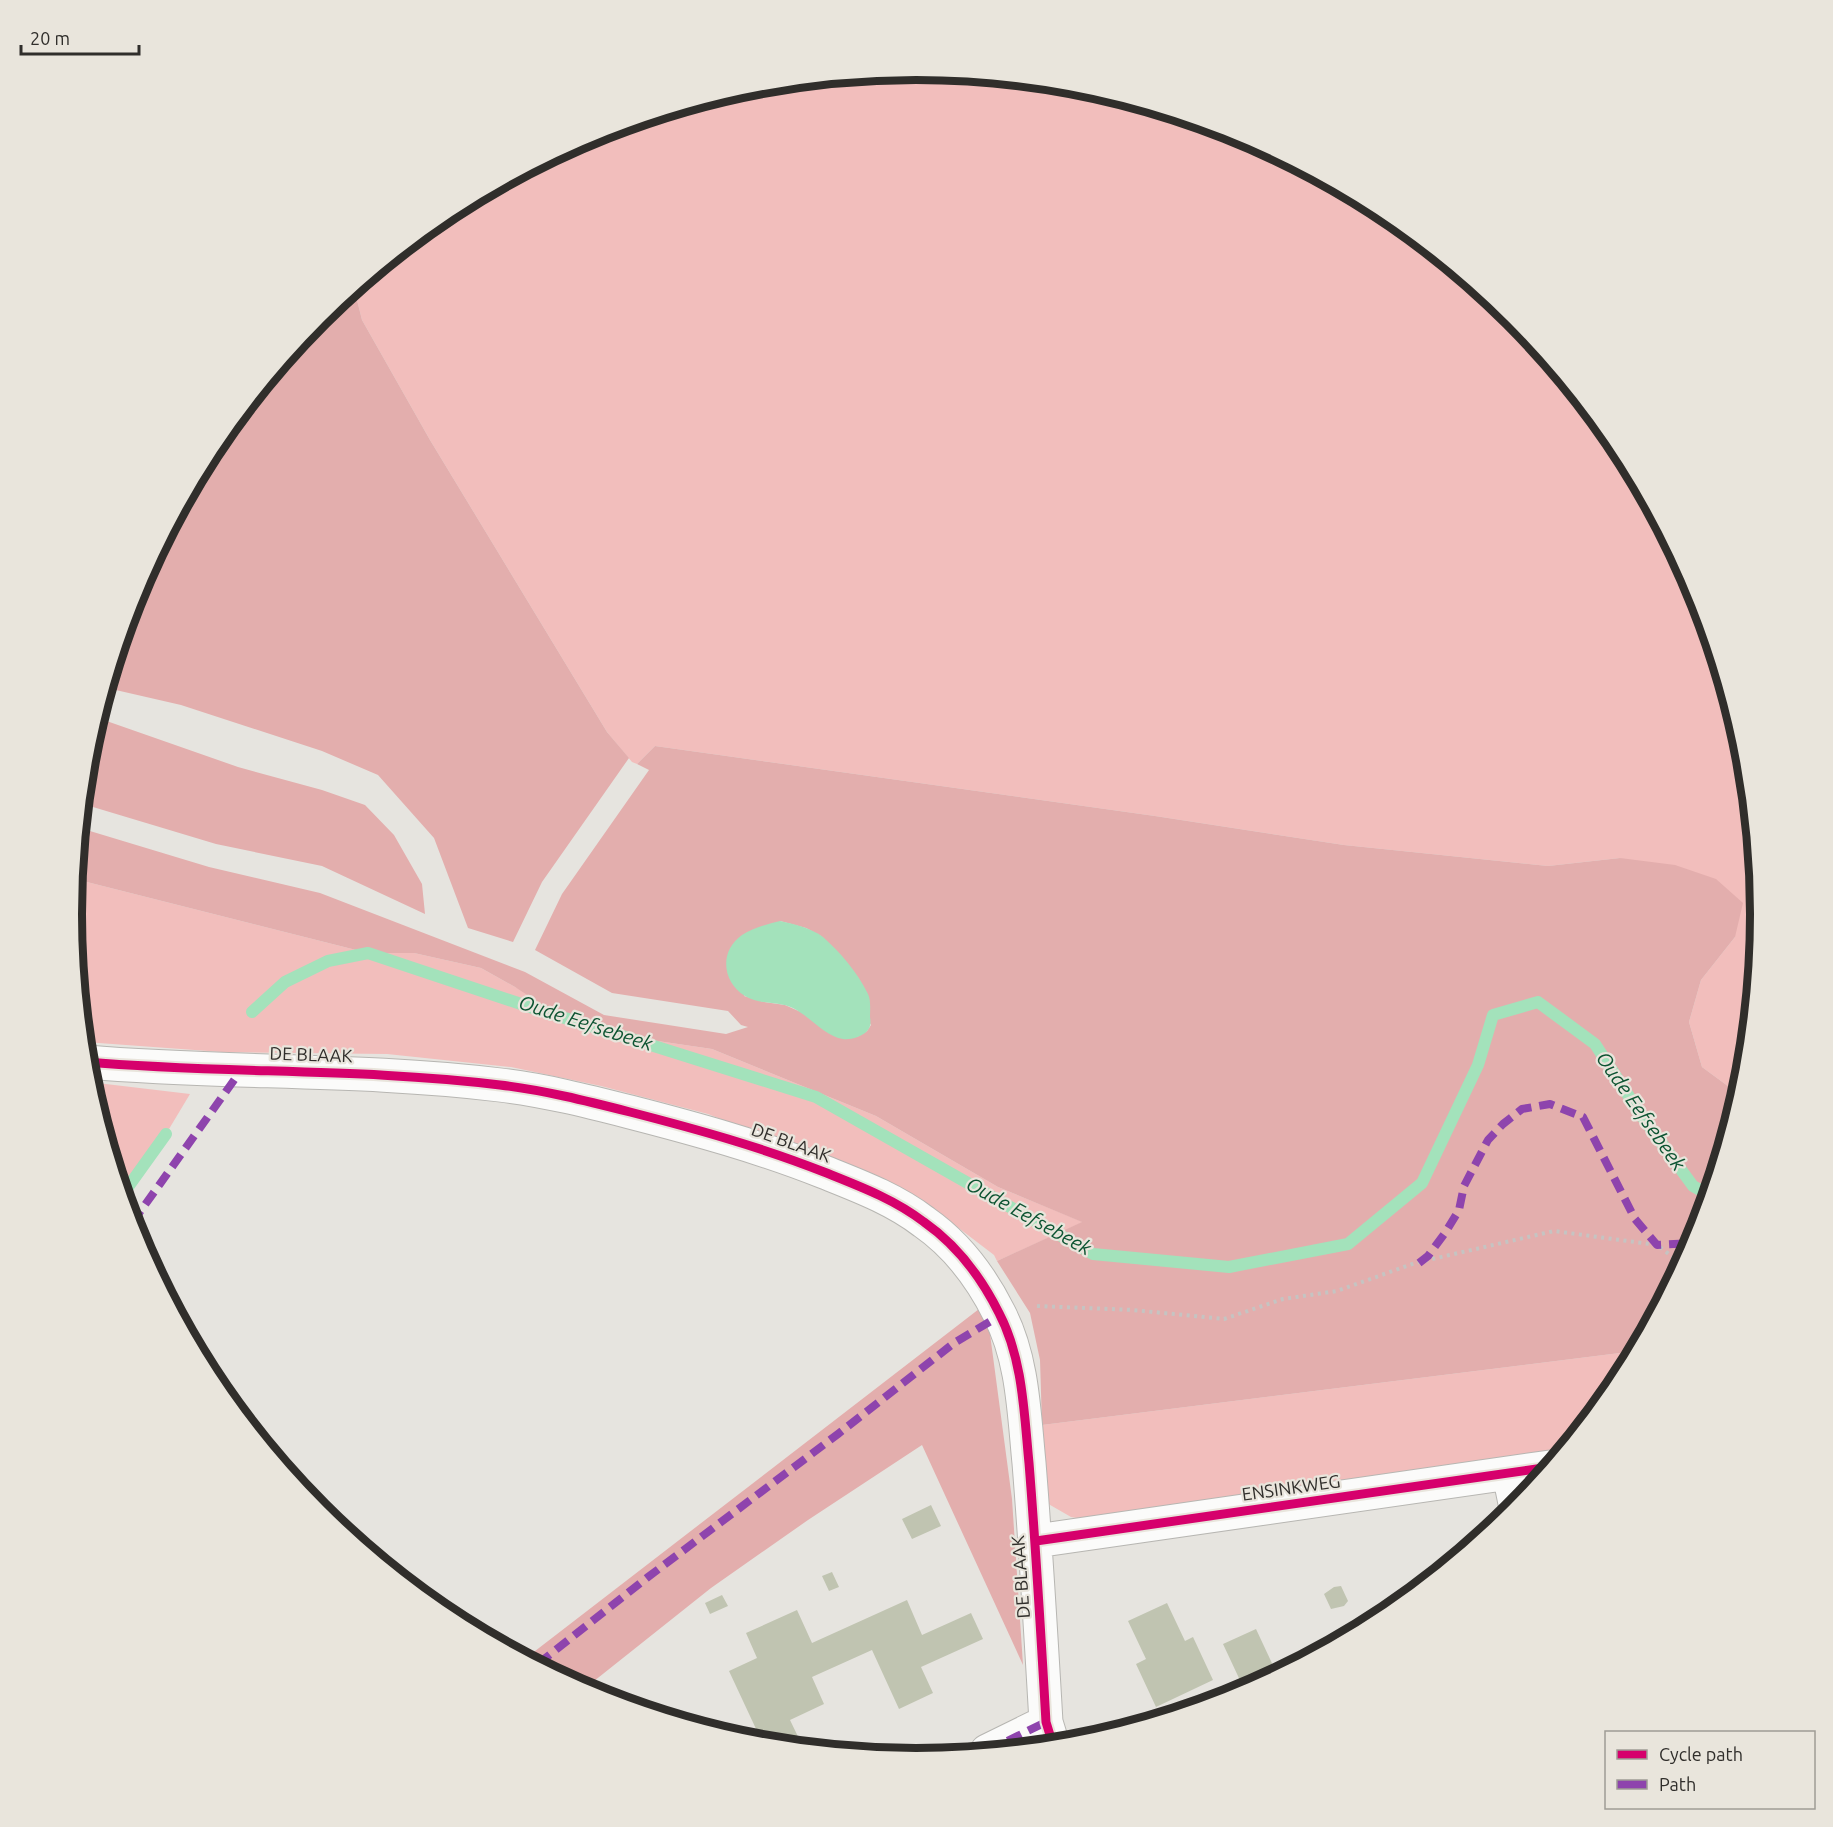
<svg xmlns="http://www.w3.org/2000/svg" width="1833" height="1827" viewBox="0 0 1833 1827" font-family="Ubuntu,sans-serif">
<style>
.green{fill:#f2bebc}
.forest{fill:#e3aead;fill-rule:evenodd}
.water{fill:#a3e2bb}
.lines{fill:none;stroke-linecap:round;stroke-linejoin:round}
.stream{stroke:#a3e2bb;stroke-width:12}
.building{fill:#c0c4b1}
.street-casing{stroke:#b7b6b2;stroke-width:35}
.path{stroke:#c5c4c2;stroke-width:4;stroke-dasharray:3 4.5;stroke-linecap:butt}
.street{stroke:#fbfbfa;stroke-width:33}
.quiet{stroke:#8e44ad;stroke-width:8;stroke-dasharray:15 8;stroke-linecap:butt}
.cycleway-casing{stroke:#e9e5dc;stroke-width:13}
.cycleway{stroke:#d6006c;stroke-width:9}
.labels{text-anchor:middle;stroke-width:4.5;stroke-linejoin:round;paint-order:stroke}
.street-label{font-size:18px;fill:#302e2b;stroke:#e9e5dc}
.water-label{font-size:20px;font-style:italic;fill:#0d5432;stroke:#e9e5dc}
.rim{fill:none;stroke:#302e2b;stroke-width:8}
</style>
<rect width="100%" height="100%" fill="#e6e4df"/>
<!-- green -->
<path class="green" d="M 917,69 L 1082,85 L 1240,133 L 1386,212 L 1514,317 L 1619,445 L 1697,591 L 1745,749 L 1761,914 L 1745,1079 L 1740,1095 L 1702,1067 L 1689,1022 L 1701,980 L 1735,937 L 1620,858 L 1548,866 L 1344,845 L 1155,816 L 655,746 L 637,764 L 632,762 L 607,732 L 430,440 L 362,320 L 354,288 L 448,211 L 594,133 L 752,85 Z
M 75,879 L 368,953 L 414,953 L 481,968 L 515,987 L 611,1029 L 651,1040 L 712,1049 L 876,1116 L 998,1187 L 1083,1222 L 997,1261 L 994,1255 L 918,1197 L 708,1114 L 601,1086 L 511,1067 L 387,1054 L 222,1052 L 85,1042 L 72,913 Z
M 89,1082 L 190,1094 L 166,1134 L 123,1194 Z
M 1636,1351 L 1618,1383 L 1564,1450 L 1110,1520 L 1088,1520 L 1071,1517 L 1045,1502 L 1042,1425 Z"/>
<!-- forest -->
<path class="forest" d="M 354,288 L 362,320 L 430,440 L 607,732 L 629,758 L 542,882 L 513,942 L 468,928 L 434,838 L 378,775 L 322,751 L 181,705 L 107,688 L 136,590 L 215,444 L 320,316 Z
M 98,718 L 238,767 L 322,790 L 365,805 L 394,835 L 422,884 L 425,914 L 322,866 L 216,844 L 83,804 L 88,748 Z
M 655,746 L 1155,816 L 1344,845 L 1548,866 L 1620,858 L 1675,865 L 1716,879 L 1743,903 L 1735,937 L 1701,980 L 1689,1022 L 1702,1067 L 1740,1095 L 1697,1237 L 1636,1351 L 1042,1425 L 1040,1360 L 1030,1313 L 997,1261 L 1082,1222 L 998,1187 L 876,1116 L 712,1049 L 651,1040 L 552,1011 L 515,987 L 481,968 L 414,953 L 368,953 L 75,879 L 80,828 L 209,867 L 320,893 L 525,972 L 604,1015 L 726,1034 L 748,1027 L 741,1025 L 728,1011 L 612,993 L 535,950 L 562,894 L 649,770 L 637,764 ZM 780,921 L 806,928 L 821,936 L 871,1025 L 867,1031 L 857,1037 L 785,1005 L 764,1002 L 744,996 Z
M 979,1309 L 990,1334 L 1012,1499 L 1023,1665 L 922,1445 L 808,1520 L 711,1588 L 584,1689 L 526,1658 Z"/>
<!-- water -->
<path class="water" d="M 780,921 C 794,924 811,928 823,937 C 840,952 858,973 868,994 C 871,1000 870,1010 870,1017 C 871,1023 871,1028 865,1033 C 859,1037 851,1040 843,1039 C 826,1037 809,1016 793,1008 C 778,1001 759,1005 745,996 C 722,982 719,951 742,935 C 753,928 767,924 780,921 Z"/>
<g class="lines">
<!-- stream -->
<path class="stream" d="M 252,1012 L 285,982 L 328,961 L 368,953 L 533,1008 L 816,1097 L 1093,1254 L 1229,1267 L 1348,1244 L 1422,1183 L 1478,1065 L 1493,1015 L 1538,1002 L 1595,1044 L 1641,1115 L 1693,1186 L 1709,1195
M 123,1194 L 166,1134"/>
</g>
<!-- building -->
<path class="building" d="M 931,1505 L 941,1526 L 912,1539 L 902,1519 Z
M 832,1572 L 839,1587 L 829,1591 L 822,1576 Z
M 1341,1586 L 1348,1601 L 1344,1606 L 1331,1609 L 1324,1594 L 1334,1587 Z
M 722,1595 L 728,1606 L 710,1614 L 705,1603 Z
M 907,1600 L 922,1635 L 971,1613 L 983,1639 L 921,1667 L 933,1693 L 899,1709 L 872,1650 L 812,1677 L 824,1704 L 790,1720 L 803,1747 L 751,1742 L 741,1738 L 757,1731 L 729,1671 L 757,1658 L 746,1633 L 797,1610 L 812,1643 Z
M 1167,1603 L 1185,1641 L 1193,1637 L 1213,1680 L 1156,1707 L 1136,1664 L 1146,1659 L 1128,1621 Z
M 1400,1603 L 1385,1616 L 1369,1624 L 1366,1618 Z
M 1256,1629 L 1277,1674 L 1245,1691 L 1223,1644 Z"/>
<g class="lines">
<!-- street casing -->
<g class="street-casing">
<path id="street" d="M 87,1062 C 224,1074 362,1068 500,1085 C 543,1090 587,1101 630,1112 C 696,1129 761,1147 824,1172 C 859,1186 894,1199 924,1222 C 957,1245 981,1277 999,1313 C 1023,1359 1024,1413 1029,1463 C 1036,1549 1041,1636 1046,1722 L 1053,1745
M 1509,1474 L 1516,1508
M 1036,1541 L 1550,1467
M 987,1751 L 1046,1722"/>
</g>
<!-- path -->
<path class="path" d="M 1037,1306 L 1133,1310 L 1224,1319 L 1283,1299 L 1337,1291 L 1415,1263 L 1554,1231 L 1657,1245 L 1682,1264"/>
<!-- street -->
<use href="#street" class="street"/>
<!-- quiet -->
<path class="quiet" d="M 132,1223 L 242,1069
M 1419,1263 L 1428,1256 L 1445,1233 L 1459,1210 L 1464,1186 L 1488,1140 L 1503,1124 L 1522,1109 L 1550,1104 L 1583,1117 L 1635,1219 L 1657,1245 L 1693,1243
M 538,1664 L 648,1577 L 838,1434 L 954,1343 L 1001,1315
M 987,1751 L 1046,1722"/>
<!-- cycleway casing -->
<g class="cycleway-casing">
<path id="cycleway" d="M 87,1062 C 224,1074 362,1068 500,1085 C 543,1090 587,1101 630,1112 C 696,1129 761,1147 824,1172 C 859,1186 894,1199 924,1222 C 957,1245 981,1277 999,1313 C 1023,1359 1024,1413 1029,1463 C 1036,1549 1041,1636 1046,1722 L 1053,1745
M 1036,1541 L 1550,1467"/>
</g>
<!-- cycleway -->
<use href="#cycleway" class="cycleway"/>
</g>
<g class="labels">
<!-- street labels -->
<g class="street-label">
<text transform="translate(311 1055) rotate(2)" y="6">DE BLAAK</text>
<text transform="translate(791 1143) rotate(20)" y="6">DE BLAAK</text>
<text transform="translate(1291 1488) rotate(-8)" y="6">ENSINKWEG</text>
<text transform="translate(1021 1577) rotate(-94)" y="6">DE BLAAK</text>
</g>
<!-- water labels -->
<g class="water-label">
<text transform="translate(586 1023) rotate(18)" y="7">Oude Eefsebeek</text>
<text transform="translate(1641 1111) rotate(55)" y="7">Oude Eefsebeek</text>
<text transform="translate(1029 1216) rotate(29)" y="7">Oude Eefsebeek</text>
</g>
</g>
<!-- crop -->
<path d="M0 0H1833V1827H0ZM82 914a834 834 0 1 1 1668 0a834 834 0 1 1-1668 0Z" fill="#e9e5dc" fill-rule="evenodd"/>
<path class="rim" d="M82 914a834 834 0 1 1 1668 0a834 834 0 1 1-1668 0Z"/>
<!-- legend -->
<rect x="1605" y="1731" width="210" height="78" fill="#e9e5dc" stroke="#9f9c95" stroke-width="1.5"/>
<rect x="1617" y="1750" width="30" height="9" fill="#d6006c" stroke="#9f9c95" stroke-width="1.5"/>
<text x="1659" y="1761" font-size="18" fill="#302e2b">Cycle path</text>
<rect x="1617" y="1780" width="30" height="9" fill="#8e44ad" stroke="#9f9c95" stroke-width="1.5"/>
<text x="1659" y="1791" font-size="18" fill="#302e2b">Path</text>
<!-- scale -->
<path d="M21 45v9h118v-9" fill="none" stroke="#302e2b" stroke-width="3"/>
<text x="30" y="45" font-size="18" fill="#302e2b" stroke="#e9e5dc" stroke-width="4.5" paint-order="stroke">20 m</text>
</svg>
